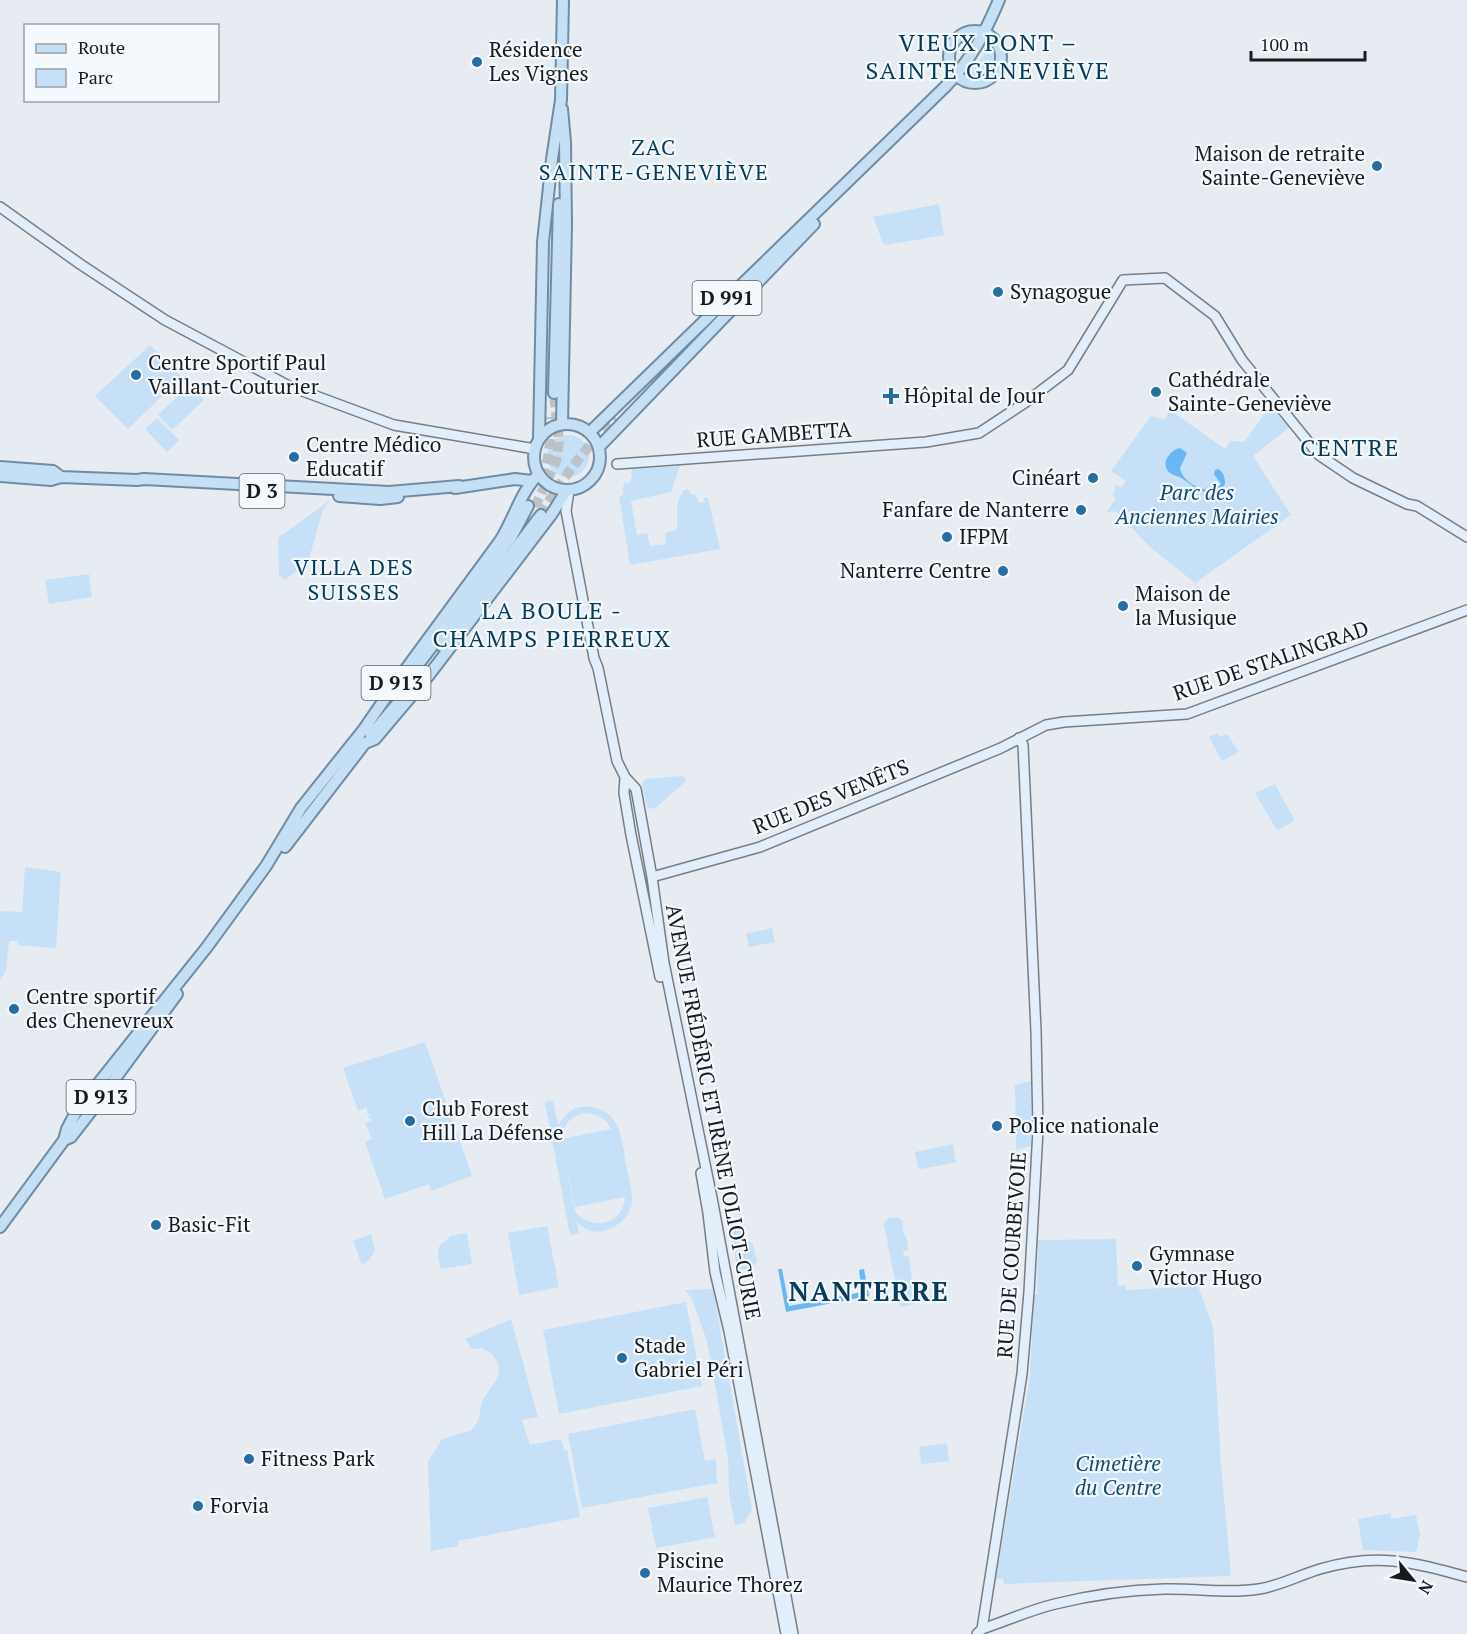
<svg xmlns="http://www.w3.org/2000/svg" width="1467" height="1634" viewBox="0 0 1467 1634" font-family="'PT Serif',serif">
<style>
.green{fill:#c6e0f7;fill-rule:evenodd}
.water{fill:#6ab7f6}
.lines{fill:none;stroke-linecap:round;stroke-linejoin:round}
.primary-tunnel{stroke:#bdc2c7;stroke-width:10;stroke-dasharray:10 5;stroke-linecap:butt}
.secondary-casing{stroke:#787d82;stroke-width:12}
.primary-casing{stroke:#708ca4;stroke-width:14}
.secondary{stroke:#e2effa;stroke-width:9}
.primary{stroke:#c5dff4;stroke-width:10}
.poi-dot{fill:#276da1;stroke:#f4f9fe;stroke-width:2}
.labels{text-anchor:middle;stroke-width:4.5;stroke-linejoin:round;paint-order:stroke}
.shield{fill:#f4f9fe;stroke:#5a5e60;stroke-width:1.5}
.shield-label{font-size:20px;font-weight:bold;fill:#181b1d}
.poi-label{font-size:21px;fill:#181b1d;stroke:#f4f9fe;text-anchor:start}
.street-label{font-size:21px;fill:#181b1d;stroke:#f4f9fe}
.park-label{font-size:21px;font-style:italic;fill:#124b74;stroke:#f4f9fe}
.neighbourhood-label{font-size:22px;letter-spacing:1.5px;fill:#073b5e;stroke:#f4f9fe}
.quarter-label{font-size:24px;letter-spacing:1.5px;fill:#073b5e;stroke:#f4f9fe}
.district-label{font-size:27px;font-weight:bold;letter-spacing:1.5px;fill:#073b5e;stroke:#f4f9fe}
</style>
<rect width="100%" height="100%" fill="#e6ecf2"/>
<!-- green -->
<path class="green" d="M 989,45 C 1000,61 988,82 969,77 Z
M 939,204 L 944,235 L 886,245 L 883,243 L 873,217 Z
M 150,345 L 182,377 L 128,429 L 95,396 Z
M 190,385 L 204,400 L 172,430 L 158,415 Z
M 1274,406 L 1279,412 L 1278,416 L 1290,427 L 1253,456 L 1291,515 L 1195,583 L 1150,547 L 1118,513 L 1114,511 L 1106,513 L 1116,498 L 1112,495 L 1116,490 L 1114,488 L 1116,484 L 1121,488 L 1126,481 L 1111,471 L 1151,416 L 1165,420 L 1170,410 L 1225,449 L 1230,441 L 1244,442 L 1266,412 Z
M 157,418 L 179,440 L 167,452 L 145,429 Z
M547 456a21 21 0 1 1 42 0a21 21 0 1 1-42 0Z
M 680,466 L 671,492 L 631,501 L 637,535 L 647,533 L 650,546 L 666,544 L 665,533 L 677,530 L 677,504 L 683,490 L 688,489 L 692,495 L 695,494 L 699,503 L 705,502 L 704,498 L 708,498 L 720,549 L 630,565 L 619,496 L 622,497 L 624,492 L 622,490 L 625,482 L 629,483 L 631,478 L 634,477 L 631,475 L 632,469 Z
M 329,501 L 330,501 L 323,510 L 308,562 L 285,580 L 279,575 L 278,538 Z
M 89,574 L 92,597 L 49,604 L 45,580 Z
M 1218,733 L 1220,737 L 1227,734 L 1239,752 L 1222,761 L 1209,737 Z
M 683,776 L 686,781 L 654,809 L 647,807 L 642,784 L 645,779 Z
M 1275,784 L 1295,821 L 1277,830 L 1255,793 Z
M 25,867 L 61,872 L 56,948 L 18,945 L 18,941 L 9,941 L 6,971 L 0,980 L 0,911 L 22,912 Z
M 772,928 L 775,942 L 749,947 L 746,934 Z
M 425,1042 L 472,1176 L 431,1191 L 429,1184 L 385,1199 L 365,1142 L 372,1139 L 365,1123 L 372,1120 L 368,1118 L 370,1114 L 367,1114 L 367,1107 L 358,1111 L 343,1068 Z
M 1031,1081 L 1031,1146 L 1016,1150 L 1015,1085 Z
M 553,1101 L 558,1125 C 562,1120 565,1115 570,1111 C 586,1101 609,1108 617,1125 C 623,1138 624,1155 627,1169 C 629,1179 633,1191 632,1201 C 630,1221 607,1237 588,1230 C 584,1228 580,1225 577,1222 L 579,1233 L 570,1235 L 545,1102 ZM 583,1113 C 596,1113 606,1118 611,1129 L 561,1139 C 563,1125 570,1117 583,1113 ZM 561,1139 L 575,1207 L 625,1197 C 623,1225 592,1232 575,1211 Z
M 953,1144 L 956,1162 L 922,1169 L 918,1168 L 915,1152 Z
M 897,1217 L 902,1220 L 904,1235 L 906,1235 L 908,1250 L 903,1251 L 904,1257 L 909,1256 L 915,1304 L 900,1307 L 884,1224 L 888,1218 Z
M 742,1225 L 744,1237 L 753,1244 L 757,1262 L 752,1268 L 743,1270 L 737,1266 L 730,1227 Z
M 547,1226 L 559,1287 L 519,1295 L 508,1233 Z
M 467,1233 L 472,1264 L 441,1269 C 440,1264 436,1252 439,1247 C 442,1242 447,1242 450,1236 Z
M 371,1234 L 375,1251 L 368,1261 L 362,1265 L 353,1241 Z
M 1116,1239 L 1118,1286 L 1125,1285 L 1126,1290 L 1198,1286 L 1213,1327 L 1221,1465 L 1231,1573 L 1229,1576 L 1004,1584 L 1003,1579 L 996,1579 L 1030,1376 L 1034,1294 L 1043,1294 L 1037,1293 L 1038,1240 Z
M 713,1289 L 752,1510 L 744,1523 L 735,1525 L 729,1494 L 728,1458 L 707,1341 L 692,1299 L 685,1290 Z
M 686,1302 L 702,1386 L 559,1414 L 543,1330 Z
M 511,1319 L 538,1417 L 522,1420 L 530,1445 L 561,1439 L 564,1450 L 567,1450 L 580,1517 L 458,1541 L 458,1546 L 431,1551 L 428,1462 L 442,1439 L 472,1430 L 479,1419 L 482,1401 L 498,1377 L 499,1366 L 492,1354 L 482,1348 L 472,1349 L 465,1339 Z
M 695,1409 L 705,1461 L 716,1459 L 717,1483 L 582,1508 L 568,1434 Z
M 947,1443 L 949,1461 L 921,1464 L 919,1447 Z
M 707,1497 L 715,1537 L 656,1548 L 648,1508 Z
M 1391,1513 L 1391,1519 L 1416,1515 L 1420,1535 L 1416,1552 L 1363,1550 L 1358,1519 Z"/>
<!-- water -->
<path class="water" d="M 1180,448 L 1187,453 L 1180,468 C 1183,484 1209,497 1221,484 L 1214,474 L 1215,470 L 1218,469 C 1223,471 1227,481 1224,486 C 1208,500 1197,489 1183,479 C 1179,476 1174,476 1170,473 C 1159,464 1170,450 1180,448 Z
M 778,1269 L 782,1269 L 789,1306 L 862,1292 L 859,1270 L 864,1269 L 869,1296 L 786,1312 Z"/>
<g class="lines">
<!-- primary-tunnel -->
<path class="primary-tunnel" d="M 542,478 C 550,457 551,439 550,417
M 535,507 L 556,461 L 559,442 L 554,393
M 541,515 C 562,478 586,448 615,417"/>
<!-- secondary casing -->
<g class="secondary-casing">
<path id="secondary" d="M 0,207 L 80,264 L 165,320 L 289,386 L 394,425 L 535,449
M 617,464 L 926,442 L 979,433 L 1026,402 L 1068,370 L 1123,280 L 1165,278 L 1215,316 L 1242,360 L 1319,455 L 1353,478 L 1407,504 L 1417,506 L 1467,537
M 569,490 L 566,511 L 594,658 L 598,668 L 617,761 L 625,777 L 636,789 L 652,877 L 664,963 L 712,1198 L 793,1634
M 625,777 L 624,793 L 631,835 L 660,977
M 652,877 L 760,847 L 1001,748 L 1046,725 L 1064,722 L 1187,714 L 1467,610
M 701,1173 L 708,1213 L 715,1272 L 729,1331 L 786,1634
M 982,1629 L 1022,1374 L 1029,1292 L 1038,1130 L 1036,1031 L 1023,745 L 1019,738
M 977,1634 L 982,1629 C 1006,1621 1030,1610 1055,1604 C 1091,1595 1127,1590 1164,1589 C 1196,1588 1227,1594 1259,1589 C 1279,1586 1300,1575 1320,1569 C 1377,1552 1412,1562 1467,1577"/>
</g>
<!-- primary casing -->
<g class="primary-casing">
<path id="primary" d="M949 57a26 26 0 1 1 52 0a26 26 0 1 1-52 0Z
M 554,393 L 559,204
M534 457a33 33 0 1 1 66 0a33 33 0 1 1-66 0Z
M 562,424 L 566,224 L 565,142 L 562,109
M 590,432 L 946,86 C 972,58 984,35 999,0
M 539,439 L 543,242 L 552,159 L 561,100 L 563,0
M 599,447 L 814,224
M 0,467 L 53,471 L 61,477
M 0,476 L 51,480 L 61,477 L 137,480 L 144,479 L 389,492 L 459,486
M 455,488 L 515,479 L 532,481
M 339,496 L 380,499 L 398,497
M 442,646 L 541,515
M 401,687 L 443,632 L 512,536 L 528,506
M 371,735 L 413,685
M 285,847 L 365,743 L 375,739 L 429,675 L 551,515 L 567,490
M 64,1140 L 71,1137 L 92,1110 L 177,994
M 0,1227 L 64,1140 L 67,1129 L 77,1110 L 207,947 L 266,866 L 301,808 L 364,729 L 395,684 L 500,541 C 513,521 522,489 539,474"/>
</g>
<!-- secondary -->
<use href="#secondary" class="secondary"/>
<!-- primary -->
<use href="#primary" class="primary"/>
</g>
<!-- markers -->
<g class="poi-dot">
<circle cx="477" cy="62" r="6"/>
<circle cx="1377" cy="166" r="6"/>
<circle cx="998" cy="292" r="6"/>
<circle cx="136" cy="375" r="6"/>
<circle cx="1156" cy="392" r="6"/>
<path d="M888 387h6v6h6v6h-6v6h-6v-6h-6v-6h6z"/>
<circle cx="294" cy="457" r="6"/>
<circle cx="1093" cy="478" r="6"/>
<circle cx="1081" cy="510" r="6"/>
<circle cx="947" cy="537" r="6"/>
<circle cx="1003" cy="571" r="6"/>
<circle cx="1123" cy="606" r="6"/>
<circle cx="14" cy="1009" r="6"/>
<circle cx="410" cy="1121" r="6"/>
<circle cx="997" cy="1126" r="6"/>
<circle cx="156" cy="1225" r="6"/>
<circle cx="1137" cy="1266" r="6"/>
<circle cx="622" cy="1358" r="6"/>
<circle cx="249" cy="1459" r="6"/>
<circle cx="198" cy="1506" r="6"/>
<circle cx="645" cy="1573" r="6"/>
</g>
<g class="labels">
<!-- shield labels -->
<g class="shield">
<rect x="692.5" y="281" width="69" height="34" rx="4.5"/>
<rect x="239.5" y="474" width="45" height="34" rx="4.5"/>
<rect x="361.5" y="666" width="69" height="34" rx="4.5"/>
<rect x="66.5" y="1080" width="69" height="34" rx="4.5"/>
</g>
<g class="shield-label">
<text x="727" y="305">D 991</text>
<text x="262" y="498">D 3</text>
<text x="396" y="690">D 913</text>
<text x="101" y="1104">D 913</text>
</g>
<!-- poi labels -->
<g class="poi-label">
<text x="489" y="57">Résidence<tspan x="489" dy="24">Les Vignes</tspan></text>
<text x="1365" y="161" text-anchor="end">Maison de retraite<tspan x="1365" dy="24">Sainte-Geneviève</tspan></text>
<text x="1010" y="299">Synagogue</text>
<text x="148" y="370">Centre Sportif Paul<tspan x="148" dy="24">Vaillant-Couturier</tspan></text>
<text x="1168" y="387">Cathédrale<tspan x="1168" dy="24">Sainte-Geneviève</tspan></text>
<text x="904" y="403">Hôpital de Jour</text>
<text x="306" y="452">Centre Médico<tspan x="306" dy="24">Educatif</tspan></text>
<text x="1081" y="485" text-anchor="end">Cinéart</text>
<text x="1069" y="517" text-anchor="end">Fanfare de Nanterre</text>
<text x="959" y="544">IFPM</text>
<text x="991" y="578" text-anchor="end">Nanterre Centre</text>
<text x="1135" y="601">Maison de<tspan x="1135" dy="24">la Musique</tspan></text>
<text x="26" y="1004">Centre sportif<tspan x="26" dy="24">des Chenevreux</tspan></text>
<text x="422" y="1116">Club Forest<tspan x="422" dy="24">Hill La Défense</tspan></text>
<text x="1009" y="1133">Police nationale</text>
<text x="168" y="1232">Basic-Fit</text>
<text x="1149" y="1261">Gymnase<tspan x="1149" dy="24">Victor Hugo</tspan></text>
<text x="634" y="1353">Stade<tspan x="634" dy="24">Gabriel Péri</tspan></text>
<text x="261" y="1466">Fitness Park</text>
<text x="210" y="1513">Forvia</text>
<text x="657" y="1568">Piscine<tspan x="657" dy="24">Maurice Thorez</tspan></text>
</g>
<!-- street labels -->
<g class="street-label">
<text transform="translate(774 435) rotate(-4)" y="7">RUE GAMBETTA</text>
<text transform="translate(1271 661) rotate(-19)" y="7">RUE DE STALINGRAD</text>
<text transform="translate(831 797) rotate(-22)" y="7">RUE DES VENÊTS</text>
<text transform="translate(713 1112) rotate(79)" y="7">AVENUE FRÉDÉRIC ET IRÈNE JOLIOT-CURIE</text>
<text transform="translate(1012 1255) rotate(-86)" y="7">RUE DE COURBEVOIE</text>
</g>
<!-- park labels -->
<g class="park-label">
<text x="1197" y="500">Parc des<tspan x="1197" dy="24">Anciennes Mairies</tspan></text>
<text x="1118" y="1471">Cimetière<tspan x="1118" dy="24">du Centre</tspan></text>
</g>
<!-- neighbourhood labels -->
<g class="neighbourhood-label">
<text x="654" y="155">ZAC<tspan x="654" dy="25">SAINTE-GENEVIÈVE</tspan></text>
<text x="354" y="575">VILLA DES<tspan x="354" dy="25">SUISSES</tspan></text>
</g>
<!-- quarter labels -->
<g class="quarter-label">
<text x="988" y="51">VIEUX PONT –<tspan x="988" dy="28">SAINTE GENEVIÈVE</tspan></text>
<text x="1350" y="456">CENTRE</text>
<text x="552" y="619">LA BOULE -<tspan x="552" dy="28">CHAMPS PIERREUX</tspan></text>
</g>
<!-- district labels -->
<g class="district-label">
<text x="869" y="1301">NANTERRE</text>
</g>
</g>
<!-- legend -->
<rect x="24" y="24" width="195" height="78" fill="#f4f9fe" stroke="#9ca0a4" stroke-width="1.5"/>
<rect x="36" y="44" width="30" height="9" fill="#c5dff4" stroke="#9ca0a4" stroke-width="1.5"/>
<text x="78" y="54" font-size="18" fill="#181b1d">Route</text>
<rect x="36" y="69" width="30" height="18" fill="#c6e0f7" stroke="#9ca0a4" stroke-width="1.5"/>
<text x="78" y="84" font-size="18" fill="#181b1d">Parc</text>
<!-- north arrow -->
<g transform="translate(1413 1580) rotate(120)" stroke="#f4f9fe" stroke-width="4.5" paint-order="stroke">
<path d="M0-4.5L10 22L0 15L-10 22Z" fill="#181b1d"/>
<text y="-9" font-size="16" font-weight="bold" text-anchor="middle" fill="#181b1d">N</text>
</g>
<!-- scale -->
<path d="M1251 51v9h114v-9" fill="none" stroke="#181b1d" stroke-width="3"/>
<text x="1260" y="51" font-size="18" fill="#181b1d" stroke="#f4f9fe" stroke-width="4.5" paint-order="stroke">100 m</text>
</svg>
